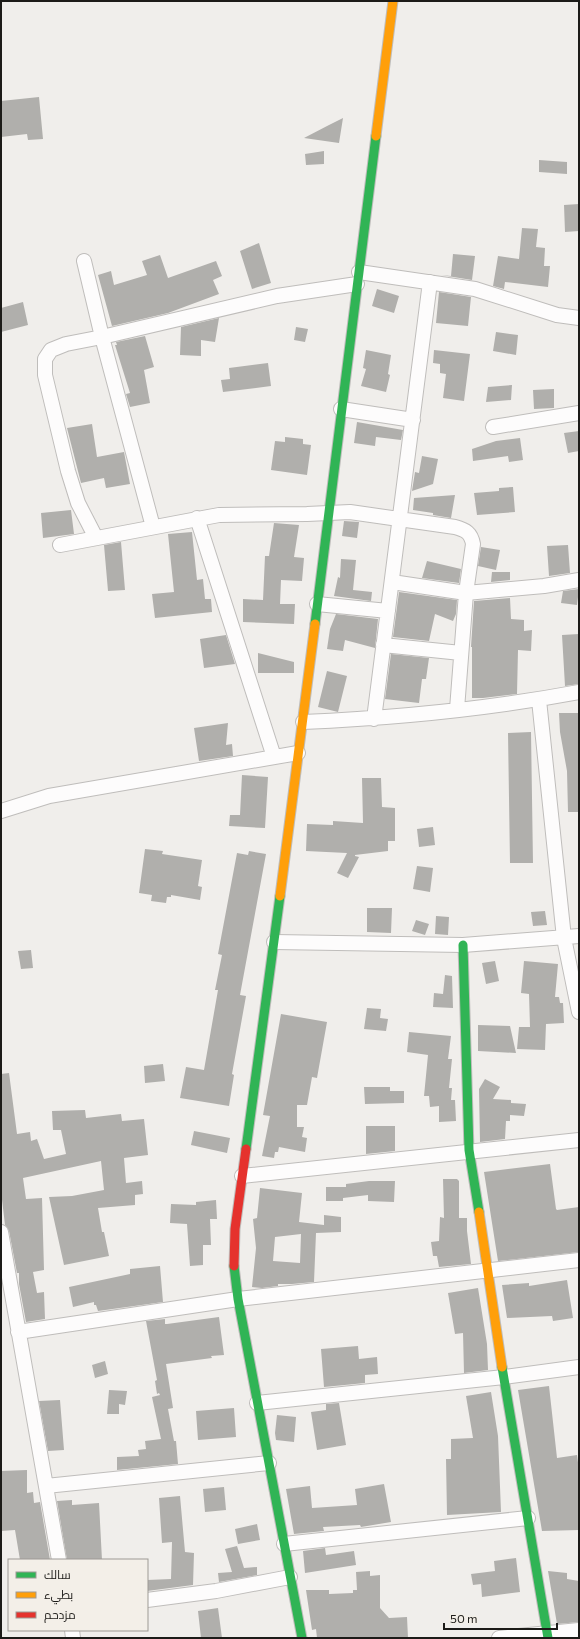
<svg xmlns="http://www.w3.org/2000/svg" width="580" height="1639" viewBox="0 0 580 1639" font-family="Commissioner,Cairo,sans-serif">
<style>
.building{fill:#b0afac;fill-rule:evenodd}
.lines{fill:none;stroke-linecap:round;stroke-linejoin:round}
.street-casing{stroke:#bfbdbb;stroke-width:16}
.fast-casing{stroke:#bfbdbb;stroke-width:11}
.slow-casing{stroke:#bfbdbb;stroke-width:11}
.jam-casing{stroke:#bfbdbb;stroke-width:11}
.street{stroke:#fdfcfc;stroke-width:14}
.fast{stroke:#30b455;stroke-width:9}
.slow{stroke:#ff9f0a;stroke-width:9}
.jam{stroke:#e5322d;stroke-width:9}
</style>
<rect width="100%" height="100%" fill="#f0eeeb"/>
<!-- building -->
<path class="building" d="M 39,97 L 43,139 L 28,140 L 27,134 L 1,137 L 1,101 Z
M 343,118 L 339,143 L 304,138 L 329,125 Z
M 324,151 L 324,164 L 306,165 L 305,154 Z
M 539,160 L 567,162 L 567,174 L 539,172 Z
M 579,204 L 579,231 L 565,232 L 564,205 Z
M 522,228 L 538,229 L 536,247 L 545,248 L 544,266 L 550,266 L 548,287 L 505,282 L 504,289 L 493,286 L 498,256 L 519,259 Z
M 259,243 L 271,283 L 252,289 L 240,251 Z
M 453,254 L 475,256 L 472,280 L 441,275 L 451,276 Z
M 160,255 L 168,278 L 216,261 L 222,276 L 213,280 L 219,294 L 168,313 L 112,326 L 98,275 L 111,271 L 114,285 L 147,275 L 142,261 Z
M 377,289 L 399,296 L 394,313 L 372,306 Z
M 439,292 L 471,297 L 468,326 L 436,323 Z
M 23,302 L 28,325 L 1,332 L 1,308 Z
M 219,318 L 215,342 L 201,340 L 201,356 L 180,355 L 181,327 Z
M 296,327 L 308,329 L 305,342 L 294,340 Z
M 496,332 L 518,335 L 516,355 L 493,351 Z
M 145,336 L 154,367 L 144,370 L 150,403 L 130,407 L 126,394 L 130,393 L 115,345 L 117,345 L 116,342 Z
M 366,350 L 391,355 L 388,374 L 390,375 L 386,392 L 361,386 L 366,369 L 363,368 Z
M 434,350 L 470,354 L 464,401 L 443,398 L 446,374 L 440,373 L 440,364 L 433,363 Z
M 268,363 L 271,386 L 223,392 L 221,380 L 230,379 L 229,368 Z
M 512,385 L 511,400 L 486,402 L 488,387 Z
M 554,389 L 554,408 L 534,409 L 533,390 Z
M 357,422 L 403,430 L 401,440 L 376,437 L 375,446 L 354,443 Z
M 92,424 L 97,457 L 124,452 L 130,484 L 106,488 L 104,478 L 81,483 L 67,428 Z
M 579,431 L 579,451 L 568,453 L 564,433 Z
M 285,437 L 303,439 L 303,444 L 311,445 L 307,475 L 271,470 L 275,441 L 285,442 Z
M 520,438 L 523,460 L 509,462 L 508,456 L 473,461 L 472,449 L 496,441 Z
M 422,456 L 438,459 L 433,484 L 412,491 L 415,472 L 419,473 Z
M 513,487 L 515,512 L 477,515 L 474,493 L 499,491 L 499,488 Z
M 455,495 L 451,518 L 433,515 L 433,513 L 413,510 L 414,498 Z
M 71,510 L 74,534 L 43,538 L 41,513 Z
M 344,521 L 359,522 L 357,538 L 342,536 Z
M 274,523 L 299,525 L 294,557 L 304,558 L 302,581 L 281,580 L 280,604 L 295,604 L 294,624 L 243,622 L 243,599 L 263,600 L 265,556 L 269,556 Z
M 192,532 L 197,580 L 203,579 L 205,599 L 211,599 L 212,612 L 155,618 L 152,594 L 174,592 L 168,534 Z
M 121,542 L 125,590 L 108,591 L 104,545 Z
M 568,545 L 570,573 L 549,576 L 547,546 Z
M 481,547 L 500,550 L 496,570 L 478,566 Z
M 341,559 L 356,560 L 353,590 L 372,592 L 371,601 L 334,596 L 338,577 L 340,578 Z
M 427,561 L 461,569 L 459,583 L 422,578 Z
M 492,572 L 510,572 L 510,580 L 491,582 Z
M 579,589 L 577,605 L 561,603 L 563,591 Z
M 399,592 L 457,600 L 456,614 L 453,621 L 435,614 L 429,641 L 393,637 Z
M 510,598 L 511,619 L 524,620 L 524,631 L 532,630 L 531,651 L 518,650 L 517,694 L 483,698 L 472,698 L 472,647 L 471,647 L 474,601 Z
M 336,614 L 378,619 L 375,648 L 345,640 L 343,651 L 327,649 L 330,629 Z
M 579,634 L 579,684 L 565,686 L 562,635 Z
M 226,635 L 235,664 L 204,668 L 200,639 Z
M 258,653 L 294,662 L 294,673 L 258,673 Z
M 391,654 L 429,658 L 426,679 L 422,679 L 419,703 L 385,699 Z
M 327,671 L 347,676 L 338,712 L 318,707 Z
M 559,713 L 579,713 L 579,812 L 568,812 L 567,771 L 560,732 Z
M 228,723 L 226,745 L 232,744 L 233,756 L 199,761 L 194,728 Z
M 531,732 L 533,863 L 510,863 L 508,733 Z
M 242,775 L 268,777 L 265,828 L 229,826 L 230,815 L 240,815 Z
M 362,778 L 381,778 L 382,807 L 395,808 L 395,841 L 388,841 L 388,851 L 355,855 L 355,856 L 359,857 L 348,878 L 337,873 L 347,853 L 306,851 L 307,824 L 333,825 L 333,821 L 363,823 Z
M 433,827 L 435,845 L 419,847 L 417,829 Z
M 145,849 L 163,851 L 162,854 L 202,860 L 198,886 L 202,887 L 200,900 L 171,895 L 171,897 L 167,897 L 166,903 L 151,901 L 152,895 L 139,893 Z
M 249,851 L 266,854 L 240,995 L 246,996 L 232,1074 L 234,1075 L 229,1106 L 180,1098 L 186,1067 L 204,1070 L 218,990 L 215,990 L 222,955 L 218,954 L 237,853 L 248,855 Z
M 417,866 L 433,868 L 430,892 L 413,889 Z
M 367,908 L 392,908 L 391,933 L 367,932 Z
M 545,911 L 547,925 L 533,926 L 531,912 Z
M 436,916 L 449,917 L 448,935 L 435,934 Z
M 416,920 L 429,924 L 425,935 L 412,931 Z
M 31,950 L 33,968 L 21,969 L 18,951 Z
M 495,961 L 499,981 L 486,984 L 482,963 Z
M 524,961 L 558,964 L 555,997 L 559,997 L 560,1003 L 563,1003 L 564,1023 L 546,1024 L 545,1050 L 517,1049 L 519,1027 L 530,1027 L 529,994 L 521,993 Z
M 445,975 L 452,976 L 453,1008 L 433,1007 L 434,993 L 443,994 Z
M 367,1008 L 381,1009 L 380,1018 L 388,1019 L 386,1031 L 364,1029 Z
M 281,1014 L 327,1022 L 317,1078 L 312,1077 L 307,1105 L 297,1105 L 297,1127 L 304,1127 L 302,1137 L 307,1138 L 305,1152 L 279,1147 L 278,1152 L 275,1152 L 274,1158 L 262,1156 L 270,1116 L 263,1115 Z
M 478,1025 L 510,1026 L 516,1053 L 478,1051 Z
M 409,1032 L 451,1036 L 448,1059 L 452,1059 L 449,1088 L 452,1088 L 451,1100 L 455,1100 L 456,1121 L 439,1122 L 439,1106 L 430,1107 L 429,1096 L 424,1096 L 428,1055 L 407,1052 Z
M 163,1064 L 165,1081 L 145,1083 L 144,1066 Z
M 9,1073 L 17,1134 L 30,1132 L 31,1141 L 37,1139 L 44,1159 L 66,1154 L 61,1130 L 53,1130 L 52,1111 L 85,1110 L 86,1118 L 121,1114 L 122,1121 L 144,1119 L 148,1155 L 124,1158 L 126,1183 L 142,1181 L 143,1194 L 135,1195 L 135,1205 L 98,1208 L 102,1232 L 104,1232 L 109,1256 L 64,1265 L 49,1197 L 72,1196 L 104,1190 L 101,1161 L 23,1178 L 26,1199 L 42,1198 L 44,1270 L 33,1272 L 37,1293 L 44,1292 L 45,1319 L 26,1322 L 19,1284 L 19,1273 L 17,1273 L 9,1231 L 5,1225 L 1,1191 L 1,1074 Z
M 485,1079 L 500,1087 L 493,1099 L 511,1100 L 511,1103 L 526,1104 L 524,1116 L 510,1115 L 510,1121 L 506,1121 L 505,1139 L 480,1142 L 479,1089 Z
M 364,1087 L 390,1087 L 390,1091 L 404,1091 L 404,1103 L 365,1104 Z
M 366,1126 L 395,1126 L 395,1151 L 366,1154 Z
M 194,1131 L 230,1138 L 227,1153 L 191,1145 Z
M 550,1164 L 556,1209 L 557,1210 L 579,1207 L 579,1252 L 498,1261 L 484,1172 Z
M 443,1179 L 457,1179 L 459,1181 L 459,1218 L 467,1218 L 467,1231 L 471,1264 L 439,1267 L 437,1256 L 433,1256 L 431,1242 L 439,1241 L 440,1217 L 444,1218 Z
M 369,1181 L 395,1181 L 394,1202 L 368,1201 L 368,1195 L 343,1198 L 343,1201 L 326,1201 L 326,1187 L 346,1187 L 346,1184 Z
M 260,1188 L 302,1193 L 299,1222 L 324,1225 L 324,1215 L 341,1217 L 341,1232 L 316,1233 L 314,1282 L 292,1284 L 278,1284 L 278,1286 L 262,1288 L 252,1287 L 256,1248 L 253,1219 L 257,1218 ZM 301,1234 L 300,1263 L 273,1261 L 275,1237 Z
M 216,1200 L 217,1219 L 210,1219 L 211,1245 L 203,1245 L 203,1265 L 190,1266 L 187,1224 L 170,1223 L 171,1204 L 196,1205 L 196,1202 Z
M 160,1266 L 163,1302 L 98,1311 L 96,1305 L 94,1305 L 94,1302 L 73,1307 L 69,1287 L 130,1274 L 130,1269 Z
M 567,1280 L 573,1318 L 553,1321 L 552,1316 L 507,1318 L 502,1285 L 529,1283 L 529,1286 Z
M 478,1288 L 487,1344 L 488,1370 L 464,1373 L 463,1333 L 455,1334 L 448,1293 Z
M 219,1317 L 224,1355 L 211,1356 L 212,1358 L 166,1364 L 173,1408 L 168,1409 L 174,1441 L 176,1441 L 178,1464 L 117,1470 L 117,1457 L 139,1456 L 138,1450 L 146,1449 L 145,1441 L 161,1439 L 152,1397 L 160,1395 L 159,1393 L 157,1394 L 155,1381 L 157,1380 L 146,1321 L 165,1319 L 165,1324 L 167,1324 Z
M 358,1346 L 359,1359 L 377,1357 L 378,1374 L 365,1375 L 365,1383 L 324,1387 L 321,1349 Z
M 105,1361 L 108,1374 L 95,1378 L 92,1365 Z
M 549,1386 L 557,1458 L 577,1455 L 579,1470 L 579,1530 L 542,1531 L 518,1390 Z
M 109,1390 L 127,1391 L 125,1405 L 119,1404 L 119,1414 L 107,1414 Z
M 491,1392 L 498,1436 L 501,1512 L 447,1515 L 446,1459 L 451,1459 L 451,1439 L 473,1438 L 466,1396 Z
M 60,1400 L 64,1450 L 48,1451 L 39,1401 Z
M 339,1403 L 346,1445 L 317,1450 L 311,1412 L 326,1410 L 326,1404 Z
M 234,1408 L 236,1437 L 198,1440 L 196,1411 Z
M 277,1415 L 296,1417 L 294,1442 L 276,1440 L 275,1433 Z
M 27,1470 L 27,1493 L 33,1492 L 34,1503 L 40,1502 L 50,1560 L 20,1560 L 15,1530 L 1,1531 L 1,1471 Z
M 384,1484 L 391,1522 L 361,1527 L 360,1525 L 323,1527 L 324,1531 L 294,1534 L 286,1489 L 310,1486 L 312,1508 L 357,1505 L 355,1489 Z
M 224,1487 L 226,1510 L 205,1512 L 203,1489 Z
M 180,1496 L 185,1552 L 194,1553 L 193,1585 L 147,1591 L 147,1580 L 171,1579 L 172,1542 L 162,1543 L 159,1498 Z
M 72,1500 L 72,1505 L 99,1503 L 102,1560 L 67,1560 L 57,1501 Z
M 257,1524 L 260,1540 L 238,1544 L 235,1529 Z
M 237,1546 L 244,1568 L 257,1567 L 257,1575 L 219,1582 L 218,1573 L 232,1572 L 225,1549 Z
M 325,1548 L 326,1555 L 354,1551 L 356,1565 L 305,1573 L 303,1551 Z
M 516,1558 L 520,1592 L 482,1597 L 481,1584 L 473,1585 L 471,1574 L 495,1571 L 494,1561 Z
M 370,1571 L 370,1576 L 380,1575 L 380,1608 L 389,1618 L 407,1617 L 408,1638 L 317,1638 L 316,1629 L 312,1630 L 306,1590 L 329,1590 L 329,1594 L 353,1593 L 353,1590 L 357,1590 L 356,1572 Z
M 548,1571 L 567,1573 L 567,1579 L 579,1581 L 579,1622 L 557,1624 Z
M 218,1608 L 222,1638 L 201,1638 L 198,1611 Z"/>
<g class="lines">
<!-- street casing -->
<g class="street-casing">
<path id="street" d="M 84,261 L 102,337 L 153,527
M 359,272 L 475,289 L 557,315 L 579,318
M 341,409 L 413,420
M 493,427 L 579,413
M 197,518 L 274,757
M 96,538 L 78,503 L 68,471 L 45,375 L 45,359 L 51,350 L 66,344 L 102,337 L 277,296 L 357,284
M 60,545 L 219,515 L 307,514 L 350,512 L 455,527 C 466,530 471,533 473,544 L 466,593 L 457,709
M 392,582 L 466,593 L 544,586 L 579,580
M 317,604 L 388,611
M 383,645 L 461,653
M 539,700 L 564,938 L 579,1012
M 374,719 L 430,282
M 303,722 C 395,718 488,709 579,692
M 1,811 L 49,796 L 298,753
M 274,942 L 463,945 L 579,936
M 242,1176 L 579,1140
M 1,1232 L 59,1560
M 18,1332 L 238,1299 L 579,1260
M 257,1403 L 504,1377 L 579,1367
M 46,1486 L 269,1463
M 284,1544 L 528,1518
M 147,1600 L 216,1591 L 290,1577
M 72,1630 L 73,1638
M 499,1638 L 579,1630"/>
</g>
<!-- fast casing -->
<g class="fast-casing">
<path id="fast" d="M 315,624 L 376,136
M 463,945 L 469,1150 L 479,1212
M 246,1149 L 280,896
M 234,1266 L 238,1299 L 302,1638
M 502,1367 L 548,1638"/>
</g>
<!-- slow casing -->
<g class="slow-casing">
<path id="slow" d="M 376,136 L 393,1
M 280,896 L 315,624
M 479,1212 L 502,1367"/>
</g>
<!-- jam casing -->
<g class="jam-casing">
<path id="jam" d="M 234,1266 L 235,1229 L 246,1149"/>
</g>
<!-- street -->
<use href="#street" class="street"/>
<!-- fast -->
<use href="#fast" class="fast"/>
<!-- slow -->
<use href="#slow" class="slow"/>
<!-- jam -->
<use href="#jam" class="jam"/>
</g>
<!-- border -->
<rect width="580" height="1639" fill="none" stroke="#1c1b18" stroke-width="4"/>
<!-- legend -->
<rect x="8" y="1559" width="140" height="72" fill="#f3efe8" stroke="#9d9a95"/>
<rect x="16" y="1572" width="20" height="6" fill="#30b455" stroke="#9d9a95"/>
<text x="44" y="1579" font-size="12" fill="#1c1b18">سالك</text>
<rect x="16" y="1592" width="20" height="6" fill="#ff9f0a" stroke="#9d9a95"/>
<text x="44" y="1599" font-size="12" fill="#1c1b18">بطيء</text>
<rect x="16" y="1612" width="20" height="6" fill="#e5322d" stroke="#9d9a95"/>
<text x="44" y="1619" font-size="12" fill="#1c1b18">مزدحم</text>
<!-- scale -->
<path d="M444 1623v6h113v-6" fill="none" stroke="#1c1b18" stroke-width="2"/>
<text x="450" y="1623" font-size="12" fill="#1c1b18" stroke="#f3efe8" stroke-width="3" paint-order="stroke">50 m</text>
</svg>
